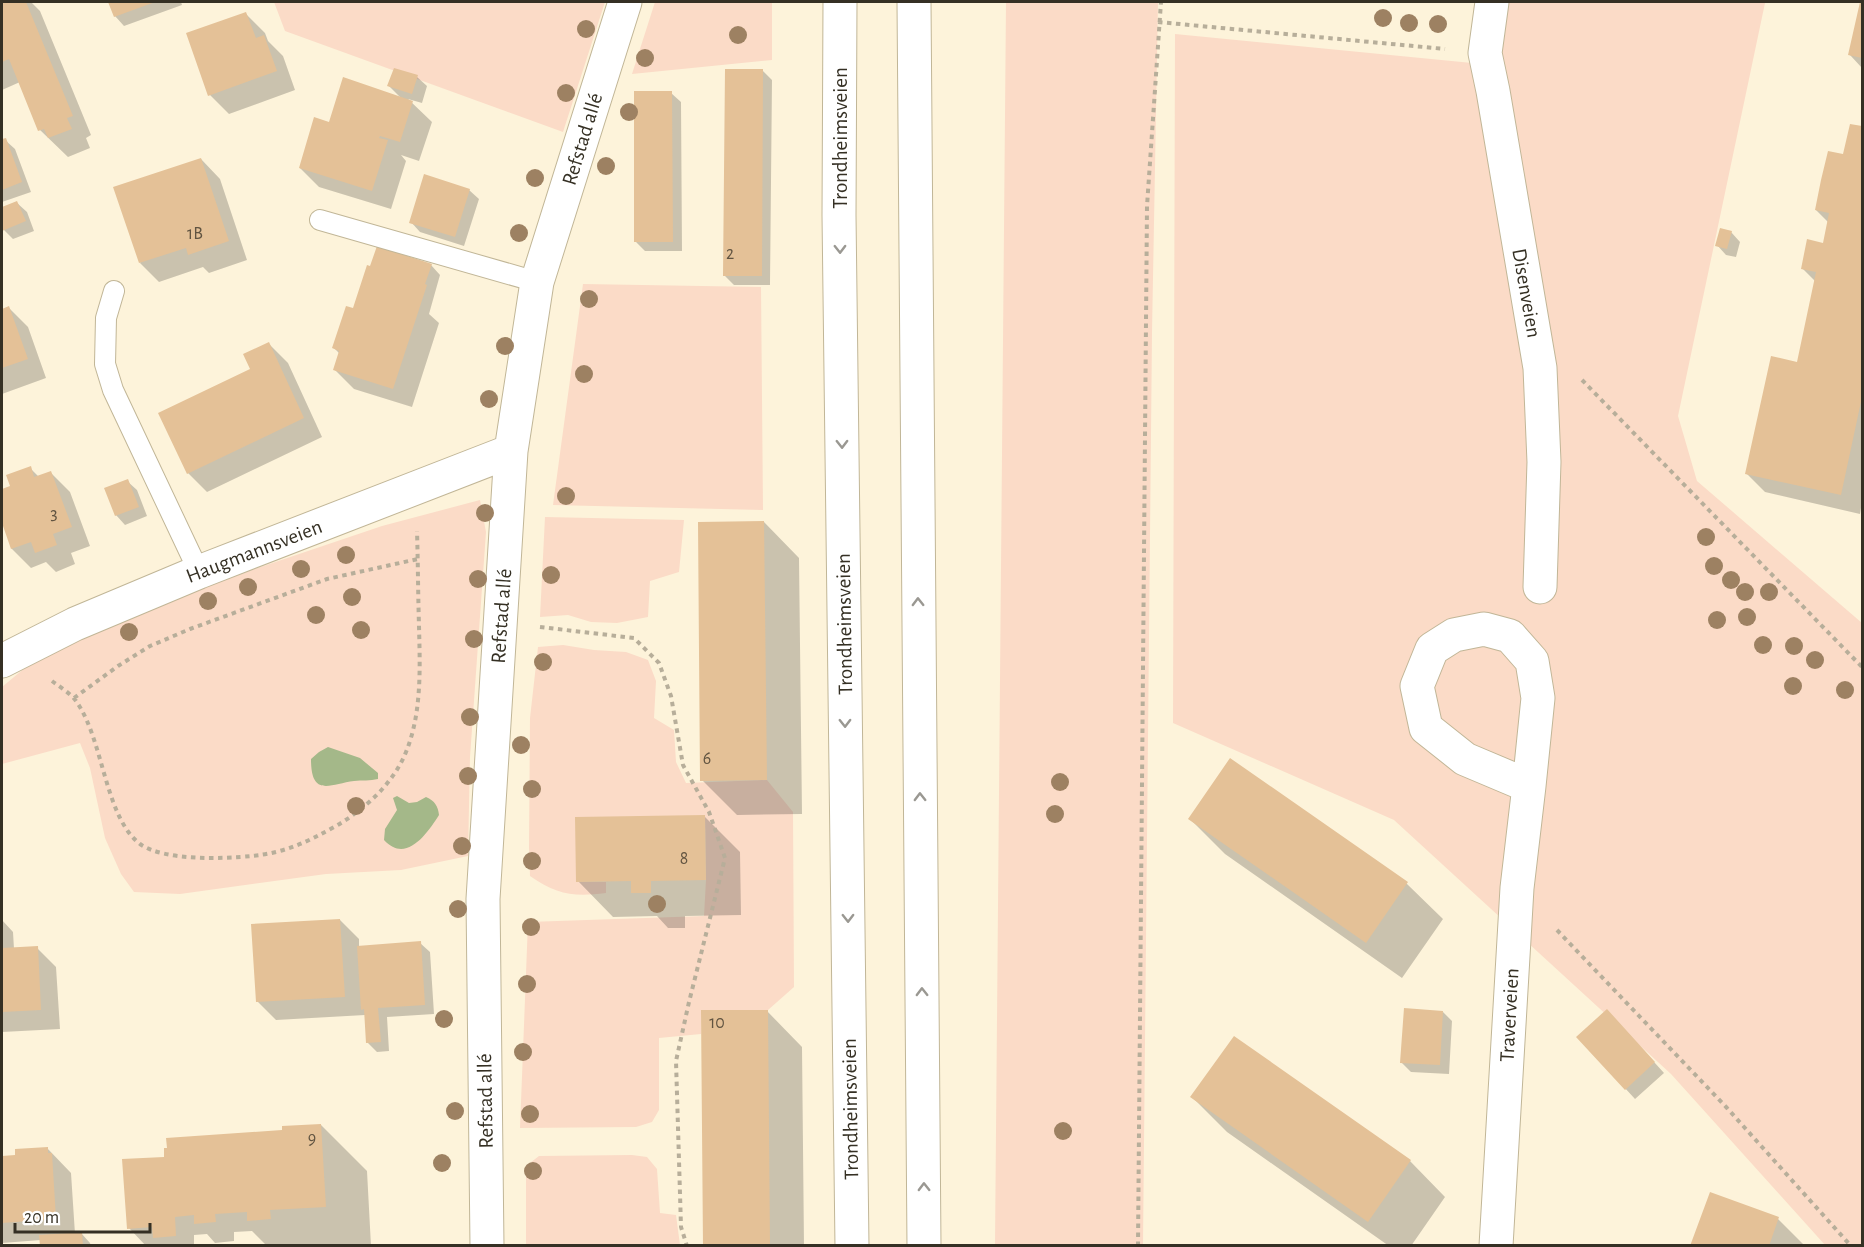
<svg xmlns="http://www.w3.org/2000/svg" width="1864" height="1247" viewBox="0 0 1864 1247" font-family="'Alegreya Sans',sans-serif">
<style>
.green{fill:#fbdbc7}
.water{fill:#a4b889}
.shadow{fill:#0003}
.building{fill:#e4c197}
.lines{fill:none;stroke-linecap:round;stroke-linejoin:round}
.service-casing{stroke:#c1b697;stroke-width:22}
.minor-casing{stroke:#c1b697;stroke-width:35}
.trunk-casing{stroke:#c1b697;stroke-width:35}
.path{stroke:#b7ae9a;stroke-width:4;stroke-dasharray:4.5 4.5;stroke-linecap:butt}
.service{stroke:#fff;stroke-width:20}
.minor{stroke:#fff;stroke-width:33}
.trunk{stroke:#fff;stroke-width:33}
.tree{fill:#9d8162}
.oneway{stroke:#9a9892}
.labels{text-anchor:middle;stroke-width:4.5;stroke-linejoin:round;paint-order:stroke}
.number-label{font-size:18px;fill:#615441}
.street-label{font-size:21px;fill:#353024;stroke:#fff}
</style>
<rect width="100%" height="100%" fill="#fdf3da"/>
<!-- green -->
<path class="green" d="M 274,2 L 605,2 L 563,132 L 285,31 Z
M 655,2 L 772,2 L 772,60 L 632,74 Z
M 1006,2 L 1158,2 L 1152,333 L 1143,1245 L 995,1245 Z
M 1492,2 L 1765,3 L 1678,416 L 1697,481 L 1862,623 L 1862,1245 L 1825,1245 L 1671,1074 L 1394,820 L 1173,723 L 1175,34 L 1472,63 Z
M 583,284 L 761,287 L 763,510 L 553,505 Z
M 480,500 L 486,532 L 470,757 L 468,856 L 401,870 L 326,874 L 180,894 L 134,892 L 121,874 L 105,838 L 90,768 L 80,743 L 2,764 L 2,687 L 38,657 L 156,606 L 252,570 L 382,526 Z
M 545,517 L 684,520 L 679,572 L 650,581 L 648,617 L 617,623 L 591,622 L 568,615 L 540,617 Z
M 563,645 L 594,650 L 626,652 L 648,660 L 656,681 L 654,718 L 674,730 L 676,762 L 686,783 L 767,780 L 793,812 L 794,987 L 768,1010 L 701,1010 L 701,1034 L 659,1038 L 659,1110 L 652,1122 L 636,1127 L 520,1128 L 528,922 L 704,916 L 706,880 L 705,816 L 576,882 L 606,882 L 606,893 C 574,897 557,895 530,876 L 529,847 L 530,718 L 538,647 Z
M 632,1155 L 647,1157 L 657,1169 L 660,1213 L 676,1215 L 680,1245 L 526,1245 L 526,1166 L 539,1156 Z"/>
<!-- water -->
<path class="water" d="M 328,747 L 360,758 L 378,773 L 378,779 C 370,781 362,780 354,781 C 330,784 311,798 311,759 L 319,752 Z
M 397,796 L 409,803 L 417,802 L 426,797 C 435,801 438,806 439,815 C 427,834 406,864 384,840 L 385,829 L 397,810 L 393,798 Z"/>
<!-- shadow -->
<path class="shadow" d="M 2,2 L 31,2 L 40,11 L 91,135 L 86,138 L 90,148 L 68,157 L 40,130 L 20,82 L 2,90 Z
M 110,2 L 181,2 L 182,5 L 124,26 L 115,16 Z
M 1861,2 L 1862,2 L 1862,68 L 1850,55 Z
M 246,14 L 265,33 L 268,41 L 283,56 L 295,90 L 229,114 L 210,95 Z
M 762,70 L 772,80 L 770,285 L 734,285 L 725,276 Z
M 417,77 L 427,86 L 422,103 L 408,99 L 432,122 L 419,161 L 401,155 L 406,161 L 391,209 L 319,187 L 300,168 L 330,123 L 403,100 L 389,86 Z
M 671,93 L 681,102 L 682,251 L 645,251 L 636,242 Z
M 1851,125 L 1862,128 L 1862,502 L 1860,514 L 1765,492 L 1746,473 L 1798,364 L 1816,282 L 1802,268 L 1824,245 L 1829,223 L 1816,210 L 1844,156 Z
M 5,140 L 15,149 L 31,192 L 2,202 L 2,141 Z
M 201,159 L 220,179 L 247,260 L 209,273 L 203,267 L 159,282 L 140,263 Z
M 469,190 L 479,199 L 464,246 L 420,232 L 411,222 Z
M 17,203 L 27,212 L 34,231 L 13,239 L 4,230 L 2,224 L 2,209 Z
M 1731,232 L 1740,242 L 1736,257 L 1726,255 L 1717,245 Z
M 431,265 L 440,275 L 429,314 L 439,323 L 412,407 L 354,389 L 335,370 L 340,354 L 334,348 L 354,310 Z
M 9,308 L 28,327 L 46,378 L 2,394 L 2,310 Z
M 269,344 L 288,363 L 322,437 L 207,492 L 188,473 Z
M 30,468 L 39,477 L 51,473 L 70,492 L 90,546 L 71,553 L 75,564 L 56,572 L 46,562 L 31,568 L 12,549 L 2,519 L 2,490 L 12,487 Z
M 127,481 L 137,490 L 147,516 L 125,525 L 116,515 Z
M 764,522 L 799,558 L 802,814 L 737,815 L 702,780 Z
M 1231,760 L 1407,884 L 1443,919 L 1402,978 L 1225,854 L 1190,819 Z
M 705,817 L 740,852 L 741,915 L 685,916 L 685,928 L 668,928 L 657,916 L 613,917 L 578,881 Z
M 2,920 L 13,932 L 14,949 L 37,948 L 56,967 L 60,1029 L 2,1032 Z
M 340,920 L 359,939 L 359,947 L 420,943 L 430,952 L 434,1014 L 387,1017 L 389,1051 L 377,1052 L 367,1042 L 365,1015 L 276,1020 L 257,1001 Z
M 767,1011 L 802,1047 L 804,1246 L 705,1246 Z
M 1443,1012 L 1452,1021 L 1449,1074 L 1411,1072 L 1401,1062 Z
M 1616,1020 L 1664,1073 L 1635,1099 L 1578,1037 Z
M 1192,1097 L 1410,1161 L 1445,1197 L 1411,1246 L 1389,1246 L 1227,1132 Z
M 321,1125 L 367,1171 L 371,1246 L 267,1246 L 252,1231 L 234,1232 L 234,1241 L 215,1243 L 207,1234 L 194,1235 L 194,1246 L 146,1246 L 129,1228 L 166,1158 Z
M 47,1148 L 71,1173 L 75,1234 L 81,1233 L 90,1243 L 91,1246 L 41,1246 L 41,1240 L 2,1243 L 2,1158 L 17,1156 Z
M 1778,1219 L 1805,1246 L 1691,1246 Z"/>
<!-- building -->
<path class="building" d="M 2,2 L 26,2 L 73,116 L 67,118 L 72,129 L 48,138 L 44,129 L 38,131 L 9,59 L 2,62 Z
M 108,2 L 155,2 L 114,17 Z
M 1860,2 L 1862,2 L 1862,58 L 1848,55 Z
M 246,12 L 256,38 L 264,35 L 277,71 L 208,96 L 186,33 Z
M 394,68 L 418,75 L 412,94 L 387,86 Z
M 725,69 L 763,69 L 762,276 L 723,276 Z
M 343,77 L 413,101 L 400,142 L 380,136 L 379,138 L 388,140 L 372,191 L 299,168 L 314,117 L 329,122 Z
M 634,91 L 672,91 L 673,242 L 634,242 Z
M 1850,124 L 1862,126 L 1862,397 L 1841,495 L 1745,474 L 1771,356 L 1797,362 L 1816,272 L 1801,269 L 1807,239 L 1823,243 L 1829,213 L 1815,210 L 1821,180 L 1828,151 L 1843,154 Z
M 6,138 L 22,182 L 2,190 L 2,139 Z
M 201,158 L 229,241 L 188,255 L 186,248 L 139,263 L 113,187 Z
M 424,174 L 470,189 L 455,237 L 409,223 Z
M 17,201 L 26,221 L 2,231 L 2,207 Z
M 1720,228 L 1732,231 L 1727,249 L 1715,246 Z
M 377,246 L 432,264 L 425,284 L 427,285 L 393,389 L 333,370 L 339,351 L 332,348 L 346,306 L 353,308 L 367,265 L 370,266 Z
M 9,306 L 28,359 L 2,368 L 2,309 Z
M 269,342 L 304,418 L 187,474 L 158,413 L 250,369 L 243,354 Z
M 31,466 L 34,477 L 51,471 L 72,527 L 53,534 L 57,545 L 35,553 L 31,542 L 11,549 L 2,523 L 2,489 L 10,486 L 6,475 Z
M 128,479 L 139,507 L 115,516 L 104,488 Z
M 764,521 L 767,780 L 700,781 L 698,522 Z
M 1230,758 L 1408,882 L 1366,943 L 1188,819 Z
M 705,815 L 706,880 L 651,881 L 651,893 L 631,893 L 631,881 L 576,882 L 575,817 Z
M 340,919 L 345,997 L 256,1002 L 251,924 Z
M 421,941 L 425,1005 L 378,1008 L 381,1042 L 366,1043 L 364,1009 L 361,1010 L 357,946 Z
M 38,946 L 41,1010 L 2,1012 L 2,948 Z
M 1404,1008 L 1443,1011 L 1440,1065 L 1400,1063 Z
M 1607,1009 L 1655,1062 L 1625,1090 L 1576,1037 Z
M 701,1010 L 768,1010 L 770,1246 L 703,1246 Z
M 1234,1036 L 1411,1160 L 1368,1222 L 1190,1097 Z
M 321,1124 L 326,1207 L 270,1210 L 271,1219 L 247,1221 L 247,1212 L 215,1214 L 216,1222 L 194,1224 L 194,1215 L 175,1217 L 176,1236 L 153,1238 L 152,1227 L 127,1229 L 122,1159 L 164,1157 L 164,1148 L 167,1148 L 166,1138 L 282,1130 L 282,1126 Z
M 48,1147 L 48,1153 L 52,1153 L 56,1219 L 2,1223 L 2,1156 L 15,1155 L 15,1149 Z
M 1710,1192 L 1779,1217 L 1769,1246 L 1690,1246 Z
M 82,1232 L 83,1246 L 40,1246 L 39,1235 Z"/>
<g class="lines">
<!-- service casing -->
<g class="service-casing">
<path id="service" d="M 320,220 L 537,282
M 114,291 L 106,318 L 105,364 L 113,390 L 199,572"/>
</g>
<!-- minor casing -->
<g class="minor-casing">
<path id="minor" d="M 1492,2 L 1485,53 L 1493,91 L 1540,368 L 1544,462 L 1540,587
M 2,661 L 75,624 L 199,572 L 511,451
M 487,1246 L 483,899 L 511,451 L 537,282 L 625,2
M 1496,1246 L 1517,888 L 1529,786 L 1538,698 L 1532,661 L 1510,636 L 1484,629 L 1454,635 L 1432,649 L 1417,686 L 1426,728 L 1465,759 L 1529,786"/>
</g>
<!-- trunk casing -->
<g class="trunk-casing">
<path id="trunk" d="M 840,2 L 839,215 L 852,1246
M 914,2 L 924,1246"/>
</g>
<!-- path -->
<path class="path" d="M 1158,22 L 1445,49
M 1582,380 L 1862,667
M 540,627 L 634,638 L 659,663 L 671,696 L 683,765 L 709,812 L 725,858 L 689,1002 L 676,1061 L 681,1227 L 687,1246
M 52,681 C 60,687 70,693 76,701 C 104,740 104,816 140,844 C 164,861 223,859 251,856 C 285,853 307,842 336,826 C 365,809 393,784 406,752 C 422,713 420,667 419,626 C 418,594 418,563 417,531
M 74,698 L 118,666 L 150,646 L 190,629 L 327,579 L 418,559
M 1557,930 L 1727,1108 L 1851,1246
M 1138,1246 L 1147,206 L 1161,2"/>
<!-- service -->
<use href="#service" class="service"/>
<!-- minor -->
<use href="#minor" class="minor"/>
<!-- trunk -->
<use href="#trunk" class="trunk"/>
</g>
<!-- trees -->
<g class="tree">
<circle cx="1383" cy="18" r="9"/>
<circle cx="1409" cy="23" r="9"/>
<circle cx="1438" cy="24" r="9"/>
<circle cx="586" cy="29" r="9"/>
<circle cx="738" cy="35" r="9"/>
<circle cx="645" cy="58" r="9"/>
<circle cx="566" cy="93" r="9"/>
<circle cx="629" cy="112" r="9"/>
<circle cx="606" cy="166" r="9"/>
<circle cx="535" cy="178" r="9"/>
<circle cx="519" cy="233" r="9"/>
<circle cx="589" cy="299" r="9"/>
<circle cx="505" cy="346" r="9"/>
<circle cx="584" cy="374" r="9"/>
<circle cx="489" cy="399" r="9"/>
<circle cx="566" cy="496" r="9"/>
<circle cx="485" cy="513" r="9"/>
<circle cx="1706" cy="537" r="9"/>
<circle cx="346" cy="555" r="9"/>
<circle cx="1714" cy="566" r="9"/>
<circle cx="301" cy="569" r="9"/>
<circle cx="551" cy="575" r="9"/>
<circle cx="478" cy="579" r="9"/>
<circle cx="1731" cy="580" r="9"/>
<circle cx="248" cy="587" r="9"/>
<circle cx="1745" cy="592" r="9"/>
<circle cx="1769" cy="592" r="9"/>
<circle cx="352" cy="597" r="9"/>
<circle cx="208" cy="601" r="9"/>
<circle cx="316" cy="615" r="9"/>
<circle cx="1747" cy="617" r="9"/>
<circle cx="1717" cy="620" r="9"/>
<circle cx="361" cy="630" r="9"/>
<circle cx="129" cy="632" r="9"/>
<circle cx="474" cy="639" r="9"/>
<circle cx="1763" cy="645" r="9"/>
<circle cx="1794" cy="646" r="9"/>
<circle cx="1815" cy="660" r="9"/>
<circle cx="543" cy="662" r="9"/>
<circle cx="1793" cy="686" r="9"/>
<circle cx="1845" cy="690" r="9"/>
<circle cx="470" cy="717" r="9"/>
<circle cx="521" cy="745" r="9"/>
<circle cx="468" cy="776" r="9"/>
<circle cx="1060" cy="782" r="9"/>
<circle cx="532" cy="789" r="9"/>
<circle cx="356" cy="806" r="9"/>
<circle cx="1055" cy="814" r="9"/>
<circle cx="462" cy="846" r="9"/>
<circle cx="532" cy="861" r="9"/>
<circle cx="657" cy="904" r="9"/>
<circle cx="458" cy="909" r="9"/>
<circle cx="531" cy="927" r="9"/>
<circle cx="527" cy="984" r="9"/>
<circle cx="444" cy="1019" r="9"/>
<circle cx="523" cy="1052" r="9"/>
<circle cx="455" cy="1111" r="9"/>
<circle cx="530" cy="1114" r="9"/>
<circle cx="1063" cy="1131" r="9"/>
<circle cx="442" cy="1163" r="9"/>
<circle cx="533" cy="1171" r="9"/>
</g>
<!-- one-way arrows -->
<defs><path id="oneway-chevron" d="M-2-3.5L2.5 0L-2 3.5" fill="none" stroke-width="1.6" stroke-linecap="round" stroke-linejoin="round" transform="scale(1.5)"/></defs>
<g class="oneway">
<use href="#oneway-chevron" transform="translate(840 249) rotate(89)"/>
<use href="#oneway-chevron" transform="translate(842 444) rotate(89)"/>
<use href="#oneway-chevron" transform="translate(918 602) rotate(-91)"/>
<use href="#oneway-chevron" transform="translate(845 723) rotate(89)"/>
<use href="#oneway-chevron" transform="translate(920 797) rotate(-91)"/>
<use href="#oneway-chevron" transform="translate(848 918) rotate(89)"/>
<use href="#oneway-chevron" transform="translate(922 992) rotate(-91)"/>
<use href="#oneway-chevron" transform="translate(924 1187) rotate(-91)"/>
</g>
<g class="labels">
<!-- number labels -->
<g class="number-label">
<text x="195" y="239">1B</text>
<text x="730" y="259">2</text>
<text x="54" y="519">3</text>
<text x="707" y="764">6</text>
<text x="684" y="864">8</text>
<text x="717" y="1028">10</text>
<text x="312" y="1144">9</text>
</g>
<!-- street labels -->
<g class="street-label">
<text transform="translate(840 138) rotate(-90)" y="7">Trondheimsveien</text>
<text transform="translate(582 139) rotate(-73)" y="7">Refstad allé</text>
<text transform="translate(1527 293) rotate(80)" y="7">Disenveien</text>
<text transform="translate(254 551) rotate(-21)" y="7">Haugmannsveien</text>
<text transform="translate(501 616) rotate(-86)" y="7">Refstad allé</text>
<text transform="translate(844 624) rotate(-91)" y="7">Trondheimsveien</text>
<text transform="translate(1509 1015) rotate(-87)" y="7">Traverveien</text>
<text transform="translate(485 1101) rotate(-91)" y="7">Refstad allé</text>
<text transform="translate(850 1109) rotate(-91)" y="7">Trondheimsveien</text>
</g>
</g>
<!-- border -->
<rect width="1864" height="1247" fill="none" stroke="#353024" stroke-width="6"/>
<!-- scale -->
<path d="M15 1223v9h135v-9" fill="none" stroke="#353024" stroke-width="3"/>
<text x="24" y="1223" font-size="18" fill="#353024" stroke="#ffffff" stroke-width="4.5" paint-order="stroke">20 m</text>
</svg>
